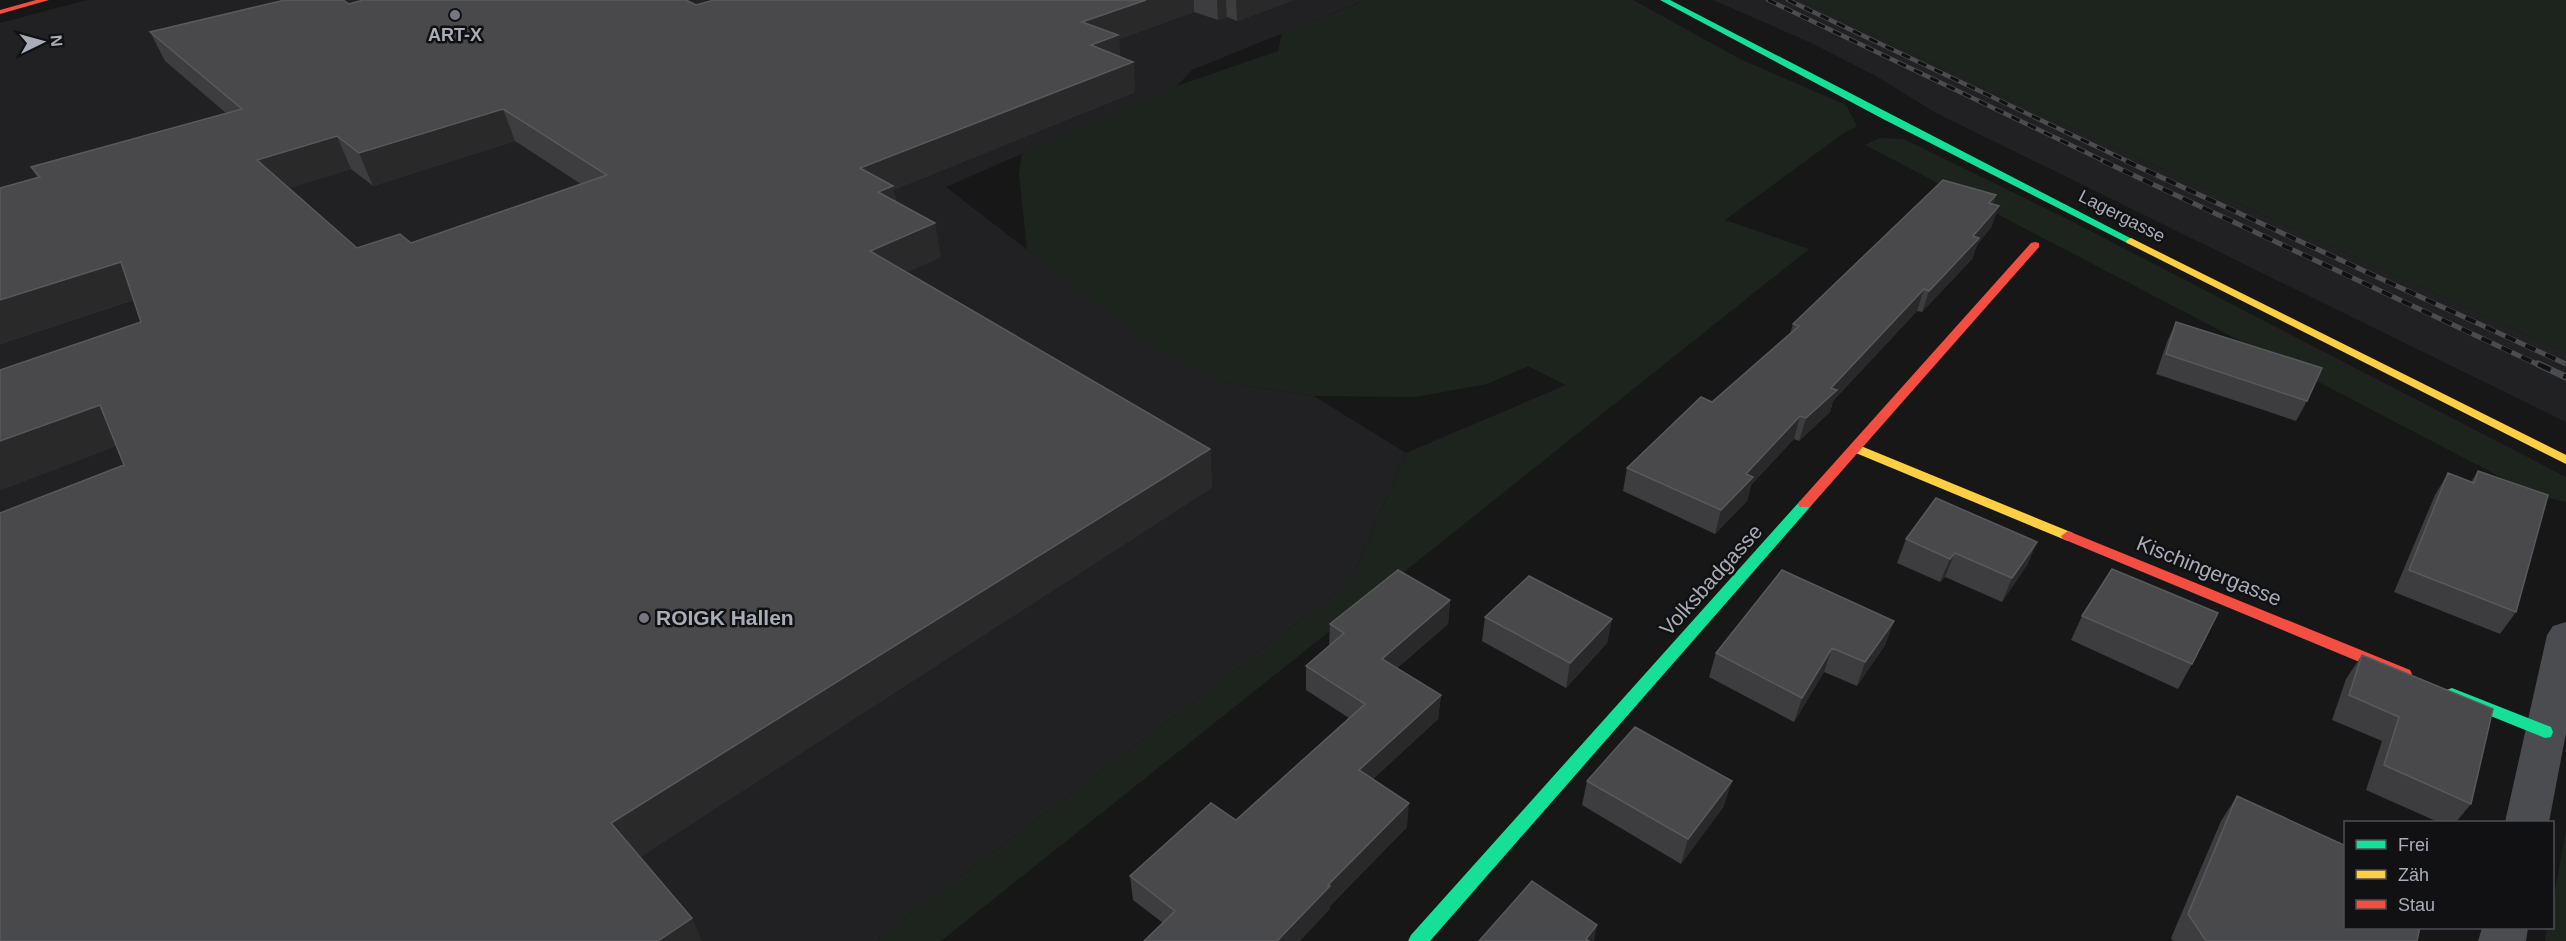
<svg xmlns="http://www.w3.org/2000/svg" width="2566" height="941" viewBox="0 0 2566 941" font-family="Arial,sans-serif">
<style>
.built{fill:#212123}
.green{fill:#1d241e}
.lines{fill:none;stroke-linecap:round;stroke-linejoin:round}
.street{fill:#4b4c50;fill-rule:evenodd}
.fast{fill:#16e098;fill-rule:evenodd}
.slow{fill:#ffcf43;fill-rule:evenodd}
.jam{fill:#f24e42;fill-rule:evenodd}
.rail-far2-casing{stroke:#4b4c4f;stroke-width:4.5}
.rail-far1-casing{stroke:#4b4c4f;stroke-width:5}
.rail-casing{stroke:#4b4c4f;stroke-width:7}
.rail-far2{stroke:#111113;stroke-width:3;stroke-dasharray:9;stroke-linecap:butt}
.rail-far1{stroke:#111113;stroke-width:4;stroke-dasharray:11;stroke-linecap:butt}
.rail{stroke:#111113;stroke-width:4.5;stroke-dasharray:14;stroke-linecap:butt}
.wall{fill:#3d3d3f;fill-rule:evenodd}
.shaded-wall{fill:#29292a}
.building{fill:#49494c;stroke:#58595d;stroke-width:1.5;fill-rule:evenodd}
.poi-dot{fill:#757880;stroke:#111113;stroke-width:2}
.labels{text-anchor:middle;stroke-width:5;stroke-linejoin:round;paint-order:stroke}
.far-poi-label{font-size:18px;font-weight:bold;fill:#a8adb8;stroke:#111113}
.far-street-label{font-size:18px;fill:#a8adb8;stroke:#111113}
.street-label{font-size:21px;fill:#a8adb8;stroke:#111113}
.poi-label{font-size:21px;font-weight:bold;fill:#a8adb8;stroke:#111113;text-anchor:start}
</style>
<rect width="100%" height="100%" fill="#171717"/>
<!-- built -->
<path class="built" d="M 87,0 L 1352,0 L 1360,2 L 1192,70 L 1177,86 L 946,187 L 1153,347 L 1223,382 L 1314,396 L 1406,453 L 1350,583 L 876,941 L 0,941 L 0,23 Z
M 1713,0 L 1802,0 L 1993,92 L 2566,353 L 2566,422 L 1936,113 L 1876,76 L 1809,42 Z"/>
<!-- green -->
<path class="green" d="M 1352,0 L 1633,0 L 1740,59 L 1846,105 L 1857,126 L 1844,133 L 1725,220 L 1809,249 L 941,941 L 876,941 L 1350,583 L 1406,453 L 1566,385 L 1528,366 L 1487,384 L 1416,397 L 1314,396 L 1223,382 L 1153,347 L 1027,250 L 1019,174 L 1022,153 L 1177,86 L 1278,51 L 1282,33 L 1359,3 Z
M 1802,0 L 2566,0 L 2566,353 L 1993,92 Z
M 1879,138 L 1904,139 L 2069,220 L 2566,477 L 2566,502 L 2535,495 L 1865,145 Z
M 2566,831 L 2566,941 L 2545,941 L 2547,928 L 2552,928 L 2553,901 Z"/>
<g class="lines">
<!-- street -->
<path class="street" d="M 2566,622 L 2566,733 L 2549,822 L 2505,822 L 2547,635 L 2553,626 Z
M 2482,928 L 2528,928 L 2526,941 L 2478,941 Z"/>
<!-- fast -->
<path class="fast" d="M 1660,0 L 1670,0 L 2136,241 L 2131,244 L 2127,243 L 1883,119 Z
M 1805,500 L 1810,501 L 1812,504 L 1810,507 L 1430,941 L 1408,941 L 1411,935 L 1800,501 Z
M 2452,688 L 2551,727 L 2553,732 L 2551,737 L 2545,738 L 2446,698 L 2444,694 L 2446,690 Z"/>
<!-- slow -->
<path class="slow" d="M 2131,238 L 2566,455 L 2566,464 L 2127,243 L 2126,241 Z
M 1856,444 L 2073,533 L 2075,536 L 2068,541 L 2063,539 L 1851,451 L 1849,448 L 1851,445 Z"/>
<!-- jam -->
<path class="jam" d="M 36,0 L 49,0 L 0,14 L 0,10 Z
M 2035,242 L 2039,243 L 2039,247 L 1810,507 L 1800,507 L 1798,504 L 1800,501 L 2031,243 Z
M 2068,531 L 2410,670 L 2412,674 L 2410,678 L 2404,680 L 2398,678 L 2063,539 L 2061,536 Z"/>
<!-- rail-far2 casing -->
<g class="rail-far2-casing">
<path id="rail-far2" d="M 1768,0 L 2106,162
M 1788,0 L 2129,162"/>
</g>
<!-- rail-far1 casing -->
<g class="rail-far1-casing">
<path id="rail-far1" d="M 2103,161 L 2541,366
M 2126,161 L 2566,364"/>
</g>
<!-- rail casing -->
<g class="rail-casing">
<path id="rail" d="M 2538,364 L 2566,377"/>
</g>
<!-- rail-far2 -->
<use href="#rail-far2" class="rail-far2"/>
<!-- rail-far1 -->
<use href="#rail-far1" class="rail-far1"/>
<!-- rail -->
<use href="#rail" class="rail"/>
</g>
<!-- wall -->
<path class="wall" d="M 714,0 L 1293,0 L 1237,21 L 1227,17 L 1218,20 L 1194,12 L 1119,39 L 1120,57 L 1133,62 L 1135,92 L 893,190 L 896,201 L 941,257 L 907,272 L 1210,449 L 1212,488 L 124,465 L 116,446 L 0,490 L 0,370 L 141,322 L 133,300 L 0,344 L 0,188 L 37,177 L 31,167 L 226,113 L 165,61 L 150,32 L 349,4 L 696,5 ZM 515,141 L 581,184 L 411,243 L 357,248 L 289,188 L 351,169 L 373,186 Z
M 1996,195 L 1993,204 L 1992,226 L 1977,245 L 1972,259 L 1922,312 L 1917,311 L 1833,401 L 1830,412 L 1799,441 L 1794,439 L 1751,485 L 1747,501 L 1715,534 L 1623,491 L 1627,468 L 1712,402 L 1790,334 L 1793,324 Z
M 2176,322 L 2307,401 L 2296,421 L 2156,374 L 2167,342 Z
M 2478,471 L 2516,612 L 2500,634 L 2394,592 L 2435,495 L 2448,473 L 2471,482 Z
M 1906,539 L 2037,542 L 2027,565 L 2002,602 L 1945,577 L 1940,582 L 1897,563 Z
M 1450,600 L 1448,624 L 1397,668 L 1441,695 L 1438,719 L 1373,779 L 1407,827 L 1330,906 L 1329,910 L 1163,923 L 1133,900 L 1130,876 L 1236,820 L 1349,718 L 1306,690 L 1306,666 L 1329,647 L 1330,624 Z
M 2082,616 L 2192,664 L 2178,689 L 2071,640 Z
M 1485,617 L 1612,619 L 1607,643 L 1566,688 L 1482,641 Z
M 1894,621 L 1885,645 L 1857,686 L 1824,672 L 1794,722 L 1709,677 L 1716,653 Z
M 2362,655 L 2471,804 L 2456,822 L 2438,822 L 2366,790 L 2382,741 L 2332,720 L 2346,679 Z
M 1587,781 L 1724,806 L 1681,864 L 1582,805 Z
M 2237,796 L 2417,941 L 2173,941 L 2171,938 L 2221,821 Z"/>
<!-- shaded-wall -->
<path class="shaded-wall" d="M 1146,0 L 1194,0 L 1194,12 L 1119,39 L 1121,65 L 1094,75 L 1082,22 Z
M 1217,0 L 1226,0 L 1227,17 L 1218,20 Z
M 1236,0 L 1293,0 L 1237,21 Z
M 1133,62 L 1135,92 L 893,190 L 899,219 L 860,168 Z
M 503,109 L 515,141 L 373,186 L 359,153 Z
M 337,136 L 351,169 L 273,193 L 257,160 Z
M 1996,195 L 1990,215 L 1989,203 Z
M 1999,206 L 1992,226 L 1977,245 L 1972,259 L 1922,312 L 1929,291 L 1973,236 Z
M 935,223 L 941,257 L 877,286 L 870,251 Z
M 121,262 L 141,297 L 0,344 L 0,300 Z
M 1924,289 L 1917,311 L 1833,401 L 1830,412 L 1799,441 L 1806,418 L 1831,388 Z
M 100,405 L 124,443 L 0,490 L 0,441 Z
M 1800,416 L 1794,439 L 1751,485 L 1747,501 L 1715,534 L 1721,510 L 1746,474 Z
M 1210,449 L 1212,488 L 630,864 L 611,823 Z
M 2037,542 L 2027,565 L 2002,602 L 2012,578 Z
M 1955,553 L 1945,577 L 1940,582 L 1950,559 Z
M 1450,600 L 1448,624 L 1380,683 L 1382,659 Z
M 1612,619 L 1607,643 L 1566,688 L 1570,663 Z
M 1894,621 L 1885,645 L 1857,686 L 1865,662 Z
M 1832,648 L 1824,672 L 1794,722 L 1802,698 Z
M 1441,695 L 1438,719 L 1357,794 L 1359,770 Z
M 1732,781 L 1724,806 L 1681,864 L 1688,839 Z
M 1409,803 L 1407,827 L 1330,906 L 1329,910 L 1300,941 L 1277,941 L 1328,885 Z
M 692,918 L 702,941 L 658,941 Z
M 1597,925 L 1594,941 L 1586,941 L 1586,939 Z"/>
<!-- building -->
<path class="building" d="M 285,0 L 343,0 L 349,4 L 363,0 L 686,0 L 696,5 L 714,0 L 1146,0 L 1082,22 L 1118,35 L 1091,45 L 1133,62 L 860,168 L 893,186 L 878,192 L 935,223 L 870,251 L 1210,449 L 611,823 L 692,918 L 658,941 L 0,941 L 0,513 L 124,465 L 100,405 L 0,441 L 0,370 L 141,322 L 121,262 L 0,300 L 0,188 L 40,177 L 31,167 L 242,109 L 150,32 ZM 503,109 L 607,175 L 411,243 L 400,234 L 357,248 L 257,160 L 337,136 L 359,153 Z
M 1943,180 L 1996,195 L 1989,203 L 1999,206 L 1973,236 L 1979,238 L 1929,291 L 1924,289 L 1831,388 L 1837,390 L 1806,418 L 1800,416 L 1746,474 L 1753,477 L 1721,510 L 1627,468 L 1701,397 L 1712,402 L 1799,326 L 1793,324 Z
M 2176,322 L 2322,368 L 2307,401 L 2166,354 Z
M 2478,471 L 2548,495 L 2516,612 L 2409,570 L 2448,473 L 2474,483 Z
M 1936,498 L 2037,542 L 2012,578 L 1955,553 L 1950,559 L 1906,539 Z
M 2112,569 L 2218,613 L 2192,664 L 2082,616 Z
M 1398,570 L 1450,600 L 1382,659 L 1441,695 L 1359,770 L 1409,803 L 1328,885 L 1330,886 L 1277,941 L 1144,941 L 1175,911 L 1130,876 L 1211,803 L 1236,820 L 1365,704 L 1306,666 L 1344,633 L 1330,624 Z
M 1782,570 L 1894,621 L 1865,662 L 1832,648 L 1802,698 L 1716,653 Z
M 1529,576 L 1612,619 L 1570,663 L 1485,617 Z
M 2362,655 L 2493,709 L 2471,804 L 2384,765 L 2399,717 L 2349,695 Z
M 1635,727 L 1732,781 L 1688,839 L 1587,781 Z
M 2237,796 L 2346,846 L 2346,927 L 2420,927 L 2417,941 L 2206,941 L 2188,914 Z
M 1532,881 L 1597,925 L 1586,939 L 1589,941 L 1479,941 Z"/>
<!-- markers -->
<g class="poi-dot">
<circle cx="455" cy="15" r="6"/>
<circle cx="644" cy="618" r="6"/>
</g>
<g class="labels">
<!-- far-poi labels -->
<g class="far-poi-label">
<text x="455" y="41">ART-X</text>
</g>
<!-- far-street labels -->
<g class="far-street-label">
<text transform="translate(2122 216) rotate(27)" y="6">Lagergasse</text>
</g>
<!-- street labels -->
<g class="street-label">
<text transform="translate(2209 571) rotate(22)" y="7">Kischingergasse</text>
<text transform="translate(1711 580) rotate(-48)" y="7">Volksbadgasse</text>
</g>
<!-- poi labels -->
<g class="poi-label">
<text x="656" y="625">ROIGK Hallen</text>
</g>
</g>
<!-- legend -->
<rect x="2344" y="821" width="210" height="108" fill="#111113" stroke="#4d4f55" stroke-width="1.5"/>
<rect x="2356" y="840" width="30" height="9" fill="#16e098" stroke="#4d4f55" stroke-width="1.5"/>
<text x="2398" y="851" font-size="18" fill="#a8adb8">Frei</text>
<rect x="2356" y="870" width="30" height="9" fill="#ffcf43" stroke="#4d4f55" stroke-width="1.5"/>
<text x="2398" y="881" font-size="18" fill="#a8adb8">Zäh</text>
<rect x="2356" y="900" width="30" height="9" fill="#f24e42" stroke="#4d4f55" stroke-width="1.5"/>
<text x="2398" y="911" font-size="18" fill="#a8adb8">Stau</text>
<!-- north arrow -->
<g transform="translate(42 42) rotate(85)" stroke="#111113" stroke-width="4.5" paint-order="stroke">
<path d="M0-4.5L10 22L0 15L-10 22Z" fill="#a8adb8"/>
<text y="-9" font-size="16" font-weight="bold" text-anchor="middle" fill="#a8adb8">N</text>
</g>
</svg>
